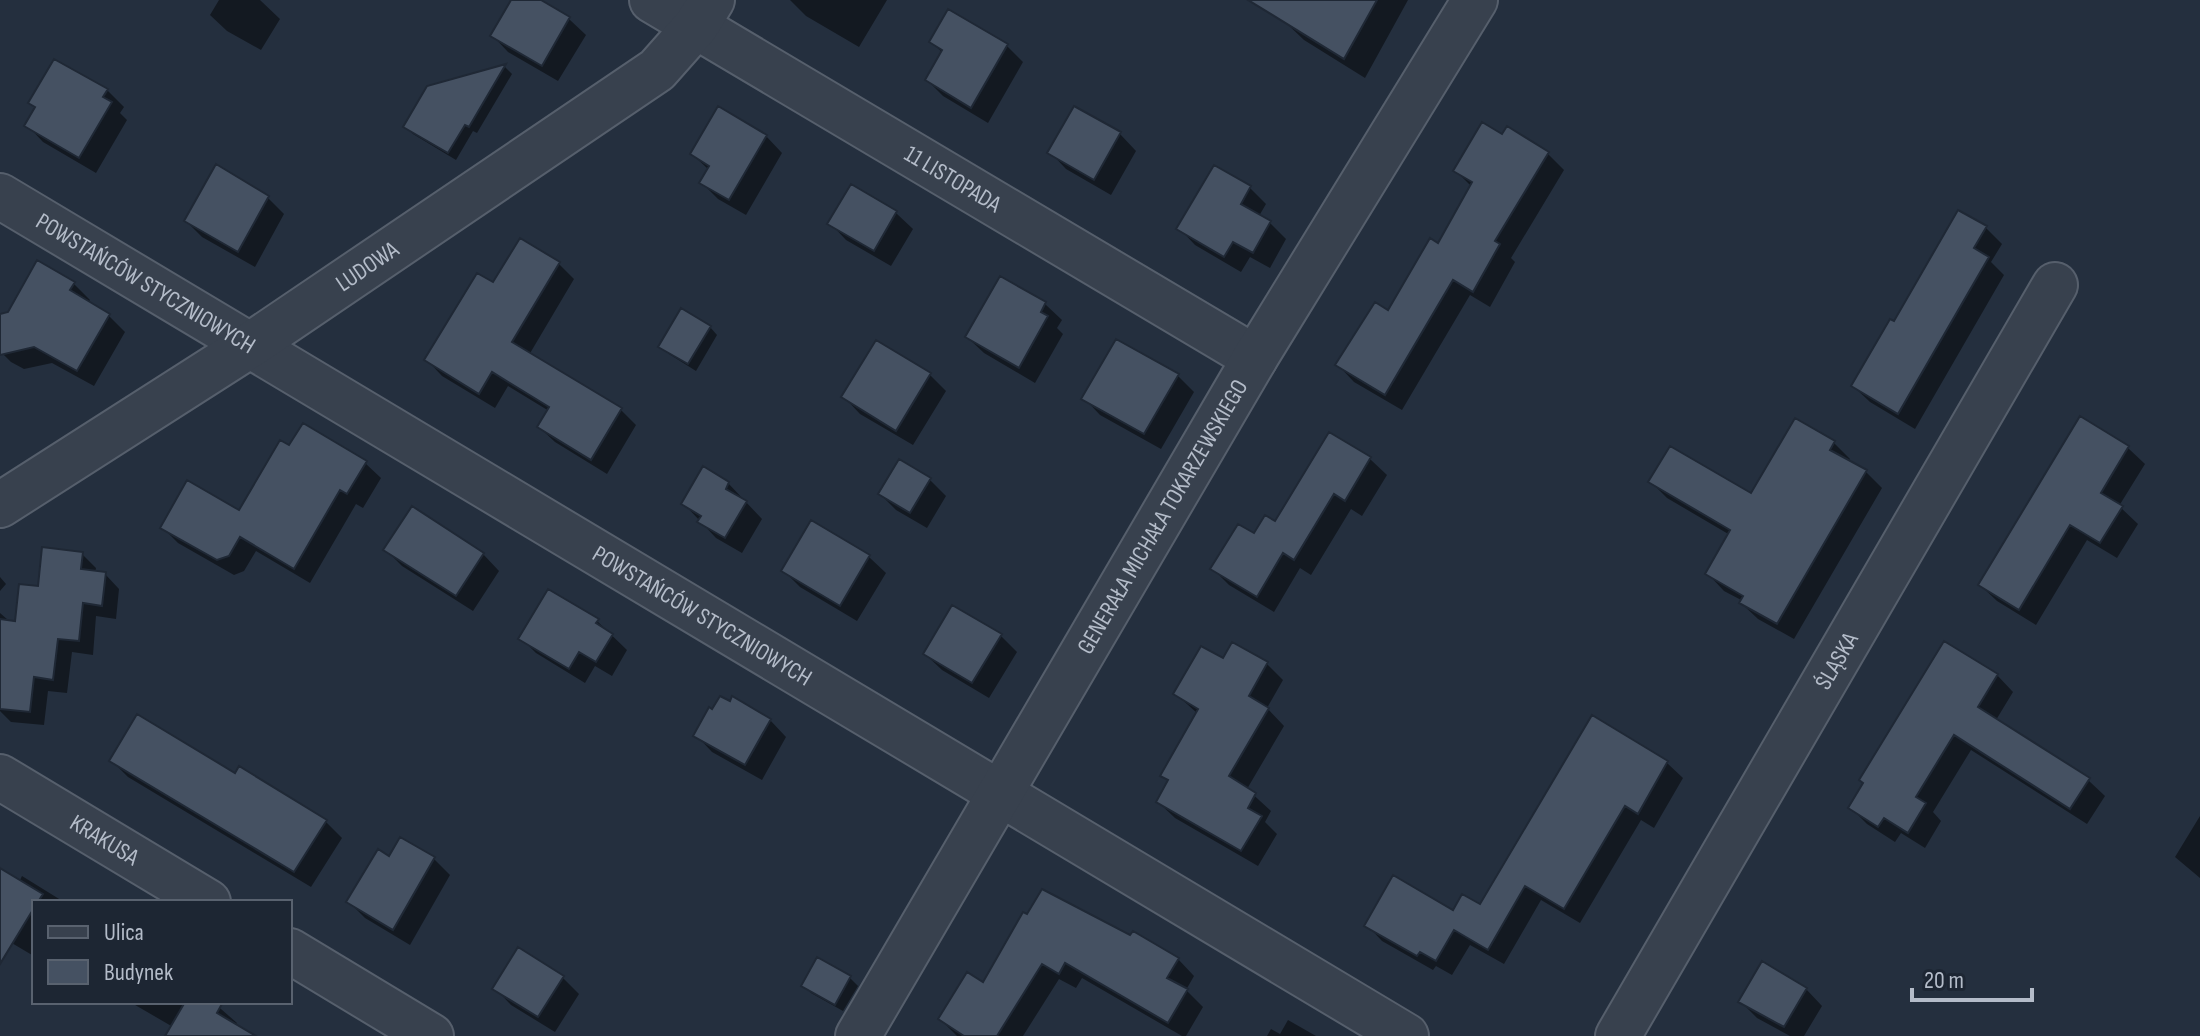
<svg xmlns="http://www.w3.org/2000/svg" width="2200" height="1036" viewBox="0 0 2200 1036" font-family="'Sofia Sans Condensed',sans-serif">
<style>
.shadow{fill:#0007}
.building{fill:#455162;stroke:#1f2835;stroke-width:2}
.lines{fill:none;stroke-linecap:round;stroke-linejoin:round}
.street-casing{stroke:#565f6c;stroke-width:48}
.street{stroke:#38414e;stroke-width:44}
.labels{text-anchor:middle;stroke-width:6;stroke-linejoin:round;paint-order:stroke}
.street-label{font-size:24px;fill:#b4bcc9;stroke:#1d2633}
</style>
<rect width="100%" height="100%" fill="#242f3e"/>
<!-- shadow -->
<path class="shadow" d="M 219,0 L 260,0 L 280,19 L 261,50 L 227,31 L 210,15 Z
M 513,0 L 537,0 L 569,19 L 586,35 L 558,81 L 508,52 L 492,35 Z
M 790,0 L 887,0 L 859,47 L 806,16 Z
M 1295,0 L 1408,0 L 1365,78 L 1304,40 L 1283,20 Z
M 949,12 L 1007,46 L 1023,62 L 988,123 L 943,96 L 927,80 L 943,53 L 931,42 Z
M 55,61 L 107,90 L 124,107 L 120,113 L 127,120 L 96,173 L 43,142 L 27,125 L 37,108 Z
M 505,67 L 512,74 L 477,133 L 473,131 L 456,160 L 413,134 L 405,126 L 428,88 Z
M 1120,134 L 1136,151 L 1111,195 L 1066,169 L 1050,152 Z
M 766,136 L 782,153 L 746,215 L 718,199 L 702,183 L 709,170 L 692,154 Z
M 1503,137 L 1548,154 L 1564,170 L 1511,258 L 1515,262 L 1490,307 L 1470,295 L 1402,410 L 1354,382 L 1338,365 L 1389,313 L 1438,246 L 1472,187 L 1456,171 Z
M 851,187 L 896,213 L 913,229 L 891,266 L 846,240 L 830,223 Z
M 1250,188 L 1266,204 L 1259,216 L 1270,223 L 1286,239 L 1270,268 L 1250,257 L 1241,272 L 1195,245 L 1179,228 Z
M 268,198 L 284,214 L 255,267 L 202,237 L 186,221 Z
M 1959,212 L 1986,228 L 2002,244 L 1991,262 L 2004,275 L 1915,429 L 1870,402 L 1853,386 L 1894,324 Z
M 559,264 L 574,279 L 529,355 L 621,410 L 636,425 L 607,474 L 555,442 L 539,427 L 549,411 L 508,386 L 495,408 L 442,376 L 427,360 L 494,285 Z
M 1000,278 L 1045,304 L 1062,320 L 1057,328 L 1063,334 L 1035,383 L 984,353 L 967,337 Z
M 73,283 L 90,300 L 88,303 L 109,316 L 125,332 L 94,386 L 52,363 L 24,369 L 11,362 L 0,351 L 0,316 Z
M 710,327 L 717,335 L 696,371 L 669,354 L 661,347 Z
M 929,374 L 946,391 L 913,445 L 860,414 L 844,397 Z
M 1178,376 L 1194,392 L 1161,449 L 1100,415 L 1084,398 Z
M 2080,419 L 2128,448 L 2145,464 L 2119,506 L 2138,524 L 2117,558 L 2087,540 L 2036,625 L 1997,601 L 1980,585 Z
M 1330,435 L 1370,459 L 1387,475 L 1362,516 L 1351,509 L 1311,575 L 1300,568 L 1274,612 L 1229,585 L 1213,569 L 1275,524 Z
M 1834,443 L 1850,459 L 1849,462 L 1865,471 L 1882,488 L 1794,639 L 1758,619 L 1741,603 L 1743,601 L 1724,591 L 1708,574 L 1730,535 L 1667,498 L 1651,482 L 1752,496 Z
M 290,448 L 365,463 L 381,478 L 363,508 L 356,504 L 310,583 L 256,551 L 244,571 L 234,575 L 178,543 L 162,527 L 239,513 Z
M 930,480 L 946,496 L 927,528 L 896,510 L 880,494 Z
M 728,483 L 762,519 L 742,553 L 716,538 L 684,504 Z
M 812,523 L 869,557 L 886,573 L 857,621 L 800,587 L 784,571 Z
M 386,550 L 483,554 L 499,571 L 473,611 L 402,566 Z
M 82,554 L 96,568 L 95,573 L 105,574 L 119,589 L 116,619 L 96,616 L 93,655 L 72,652 L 67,693 L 48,691 L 44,725 L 11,722 L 0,711 L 0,613 L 16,627 L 40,588 Z
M 0,577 L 6,584 L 0,591 Z
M 597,621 L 627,650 L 612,676 L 595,666 L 585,683 L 536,653 L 521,638 Z
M 1001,636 L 1017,652 L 989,698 L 942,670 L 925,654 Z
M 1223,661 L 1267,664 L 1283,680 L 1267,708 L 1284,726 L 1247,789 L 1271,811 L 1265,822 L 1277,834 L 1258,866 L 1175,818 L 1158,802 L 1169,782 L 1162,776 L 1198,714 L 1176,694 Z
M 1997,675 L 2013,692 L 1996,720 L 2088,780 L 2105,796 L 2087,824 L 1971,750 L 1933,812 L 1941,821 L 1925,848 L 1901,833 L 1895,842 L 1867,824 L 1851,808 Z
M 1593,718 L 1667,763 L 1683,778 L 1654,828 L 1641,820 L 1580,923 L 1541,900 L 1504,964 L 1470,945 L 1452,975 L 1436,966 L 1433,970 L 1382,941 L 1367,925 L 1480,907 Z
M 770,720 L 786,737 L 762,780 L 712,752 L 696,735 Z
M 112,761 L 235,775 L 325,821 L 342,838 L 311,887 L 128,777 Z
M 2200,816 L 2200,878 L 2175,857 Z
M 400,839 L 434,859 L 450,875 L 410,945 L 365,918 L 349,902 L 389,858 Z
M 0,871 L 19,882 L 22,876 L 64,902 L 34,902 L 32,955 L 0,936 Z
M 1024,914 L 1178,959 L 1194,976 L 1186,990 L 1203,1007 L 1186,1036 L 1182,1036 L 1082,978 L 1076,988 L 1059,979 L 1023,1036 L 957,1036 L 940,1019 L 983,985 Z
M 562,977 L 579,994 L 555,1032 L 511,1005 L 495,988 Z
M 850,978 L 858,986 L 843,1011 L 811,993 L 803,985 Z
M 1806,989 L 1822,1006 L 1804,1036 L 1790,1036 L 1757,1018 L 1741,1002 Z
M 130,1002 L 213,1002 L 237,1023 L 235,1026 L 252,1036 L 167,1036 L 173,1027 Z
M 1288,1020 L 1316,1036 L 1267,1036 L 1271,1029 L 1280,1034 Z"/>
<!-- building -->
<path class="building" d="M 511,0 L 541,0 L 570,17 L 542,66 L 490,36 Z
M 1248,0 L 1377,0 L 1344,59 Z
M 948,9 L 1008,44 L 971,108 L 925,80 L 942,50 L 929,42 Z
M 54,59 L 108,89 L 103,97 L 112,102 L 79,158 L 24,126 L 35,107 L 28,103 Z
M 506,64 L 469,127 L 465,125 L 448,153 L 403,127 L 427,86 Z
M 718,106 L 767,135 L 729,200 L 699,183 L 709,166 L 690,154 Z
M 1074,106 L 1121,132 L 1094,180 L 1047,153 Z
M 1482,122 L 1502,134 L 1507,126 L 1549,152 L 1495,241 L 1500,244 L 1473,292 L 1453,280 L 1385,395 L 1335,365 L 1375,302 L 1388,310 L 1430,238 L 1438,243 L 1472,182 L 1453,171 Z
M 216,164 L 269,196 L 238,252 L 184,221 Z
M 1214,165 L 1251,186 L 1241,204 L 1271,221 L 1253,253 L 1233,242 L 1224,257 L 1176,229 Z
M 851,184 L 897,211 L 874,251 L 827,224 Z
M 1958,210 L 1987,226 L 1974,248 L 1989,257 L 1898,414 L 1851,386 L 1890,319 L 1894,321 Z
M 520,238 L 560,262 L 512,342 L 622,408 L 591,460 L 537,427 L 549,407 L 492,372 L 479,394 L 424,360 L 477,273 L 493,282 Z
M 37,260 L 75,282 L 70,290 L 110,314 L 77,371 L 34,347 L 0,355 L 0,314 L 8,312 Z
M 1000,276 L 1046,302 L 1041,312 L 1048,316 L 1019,368 L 965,337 Z
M 681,308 L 711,326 L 688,364 L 658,347 Z
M 1116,339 L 1179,374 L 1144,434 L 1081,399 Z
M 876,340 L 931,373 L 896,431 L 841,397 Z
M 2080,416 L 2129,446 L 2101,493 L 2123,506 L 2100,543 L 2070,525 L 2019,610 L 1978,585 Z
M 1795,418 L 1835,441 L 1830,450 L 1867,470 L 1777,624 L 1739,603 L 1743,596 L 1705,574 L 1730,530 L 1648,482 L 1670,446 L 1751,493 Z
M 303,423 L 367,461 L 347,494 L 340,490 L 294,569 L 240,537 L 229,556 L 217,560 L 160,528 L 187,480 L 239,510 L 280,440 L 289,445 Z
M 1329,432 L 1371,457 L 1345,501 L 1334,494 L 1294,560 L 1283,553 L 1257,597 L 1210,569 L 1238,524 L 1254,533 L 1265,515 L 1275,521 Z
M 899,459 L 931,478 L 910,513 L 878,494 Z
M 703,466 L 729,482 L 726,489 L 747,501 L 725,538 L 697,522 L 701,516 L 681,504 Z
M 412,506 L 484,553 L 456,596 L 383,550 Z
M 811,520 L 870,555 L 840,606 L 781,571 Z
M 42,547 L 83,552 L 81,569 L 106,572 L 102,606 L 83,603 L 79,641 L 58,639 L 53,680 L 34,677 L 30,712 L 0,709 L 0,619 L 15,621 L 19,584 L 38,586 Z
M 548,589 L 599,619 L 596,623 L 613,634 L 596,662 L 579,652 L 569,669 L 518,639 Z
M 952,605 L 1002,634 L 972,683 L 923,654 Z
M 1944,641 L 1998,674 L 1978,707 L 2090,778 L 2070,809 L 1954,735 L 1916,797 L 1926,803 L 1908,833 L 1884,818 L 1878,827 L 1848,808 L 1863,783 L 1859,780 Z
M 1232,642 L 1268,662 L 1249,696 L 1269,708 L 1229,776 L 1256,793 L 1248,808 L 1262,816 L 1241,851 L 1156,802 L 1168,780 L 1160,776 L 1198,709 L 1173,694 L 1201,646 L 1223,658 Z
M 720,696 L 730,701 L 732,696 L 771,719 L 745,765 L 693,736 L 709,707 L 712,709 Z
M 137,714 L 235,773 L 239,766 L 327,820 L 294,872 L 109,761 Z
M 1592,715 L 1668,761 L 1638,814 L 1625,806 L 1564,909 L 1525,886 L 1488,950 L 1454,930 L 1436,961 L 1420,952 L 1417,956 L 1364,926 L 1393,875 L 1453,910 L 1462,894 L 1480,904 Z
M 400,837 L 435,857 L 393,930 L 346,902 L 378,849 L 389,856 Z
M 0,868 L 43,894 L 38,902 L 34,902 L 34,908 L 0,964 Z
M 1042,889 L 1130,935 L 1133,931 L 1179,958 L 1167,978 L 1188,989 L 1168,1023 L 1065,963 L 1059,974 L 1042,964 L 997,1036 L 964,1036 L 938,1019 L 967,972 L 983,982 L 1023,912 L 1027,914 Z
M 518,947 L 564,976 L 538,1017 L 492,989 Z
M 817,957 L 851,976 L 835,1005 L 801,986 Z
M 1762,961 L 1807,988 L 1784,1027 L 1738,1002 Z
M 185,1002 L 223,1002 L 217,1013 L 256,1036 L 165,1036 Z"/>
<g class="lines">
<!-- street casing -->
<g class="street-casing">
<g id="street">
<path id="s1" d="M 652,0 L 1255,358"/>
<path id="s2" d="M 0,196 L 1406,1036"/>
<path id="s3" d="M 0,505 L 252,344 L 657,70 L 696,26 L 712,0"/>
<path id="s4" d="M 0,777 L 208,902"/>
<path d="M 290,951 L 431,1036"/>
<path id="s5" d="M 858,1036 L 1255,358 L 1475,0"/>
<path id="s6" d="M 1618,1036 L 2055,285"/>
</g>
</g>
<!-- street -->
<use href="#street" class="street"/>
</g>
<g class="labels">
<!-- street labels -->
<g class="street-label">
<text dy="8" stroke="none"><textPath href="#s1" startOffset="350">11 LISTOPADA</textPath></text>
<text dy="8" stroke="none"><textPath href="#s3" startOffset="438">LUDOWA</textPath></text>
<text dy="8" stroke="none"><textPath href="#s2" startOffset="170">POWSTAŃCÓW STYCZNIOWYCH</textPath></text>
<text dy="8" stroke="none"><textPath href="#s5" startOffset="602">GENERAŁA MICHAŁA TOKARZEWSKIEGO</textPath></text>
<text dy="8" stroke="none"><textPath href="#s2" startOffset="818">POWSTAŃCÓW STYCZNIOWYCH</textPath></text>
<text dy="8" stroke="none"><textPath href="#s6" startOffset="434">ŚLĄSKA</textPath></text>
<text dy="8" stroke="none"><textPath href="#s4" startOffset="122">KRAKUSA</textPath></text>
</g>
</g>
<!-- legend -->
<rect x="32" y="900" width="260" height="104" fill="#1d2633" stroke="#59626f" stroke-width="2"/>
<rect x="48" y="926" width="40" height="12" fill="#38414e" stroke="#59626f" stroke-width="2"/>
<text x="104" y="940" font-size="24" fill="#b4bcc9">Ulica</text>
<rect x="48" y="960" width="40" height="24" fill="#455162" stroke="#59626f" stroke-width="2"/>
<text x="104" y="980" font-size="24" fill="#b4bcc9">Budynek</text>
<!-- scale -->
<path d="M1912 988v12h120v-12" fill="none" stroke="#b4bcc9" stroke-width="4"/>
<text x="1924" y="988" font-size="24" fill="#b4bcc9" stroke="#1d2633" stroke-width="6" paint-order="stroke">20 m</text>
</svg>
